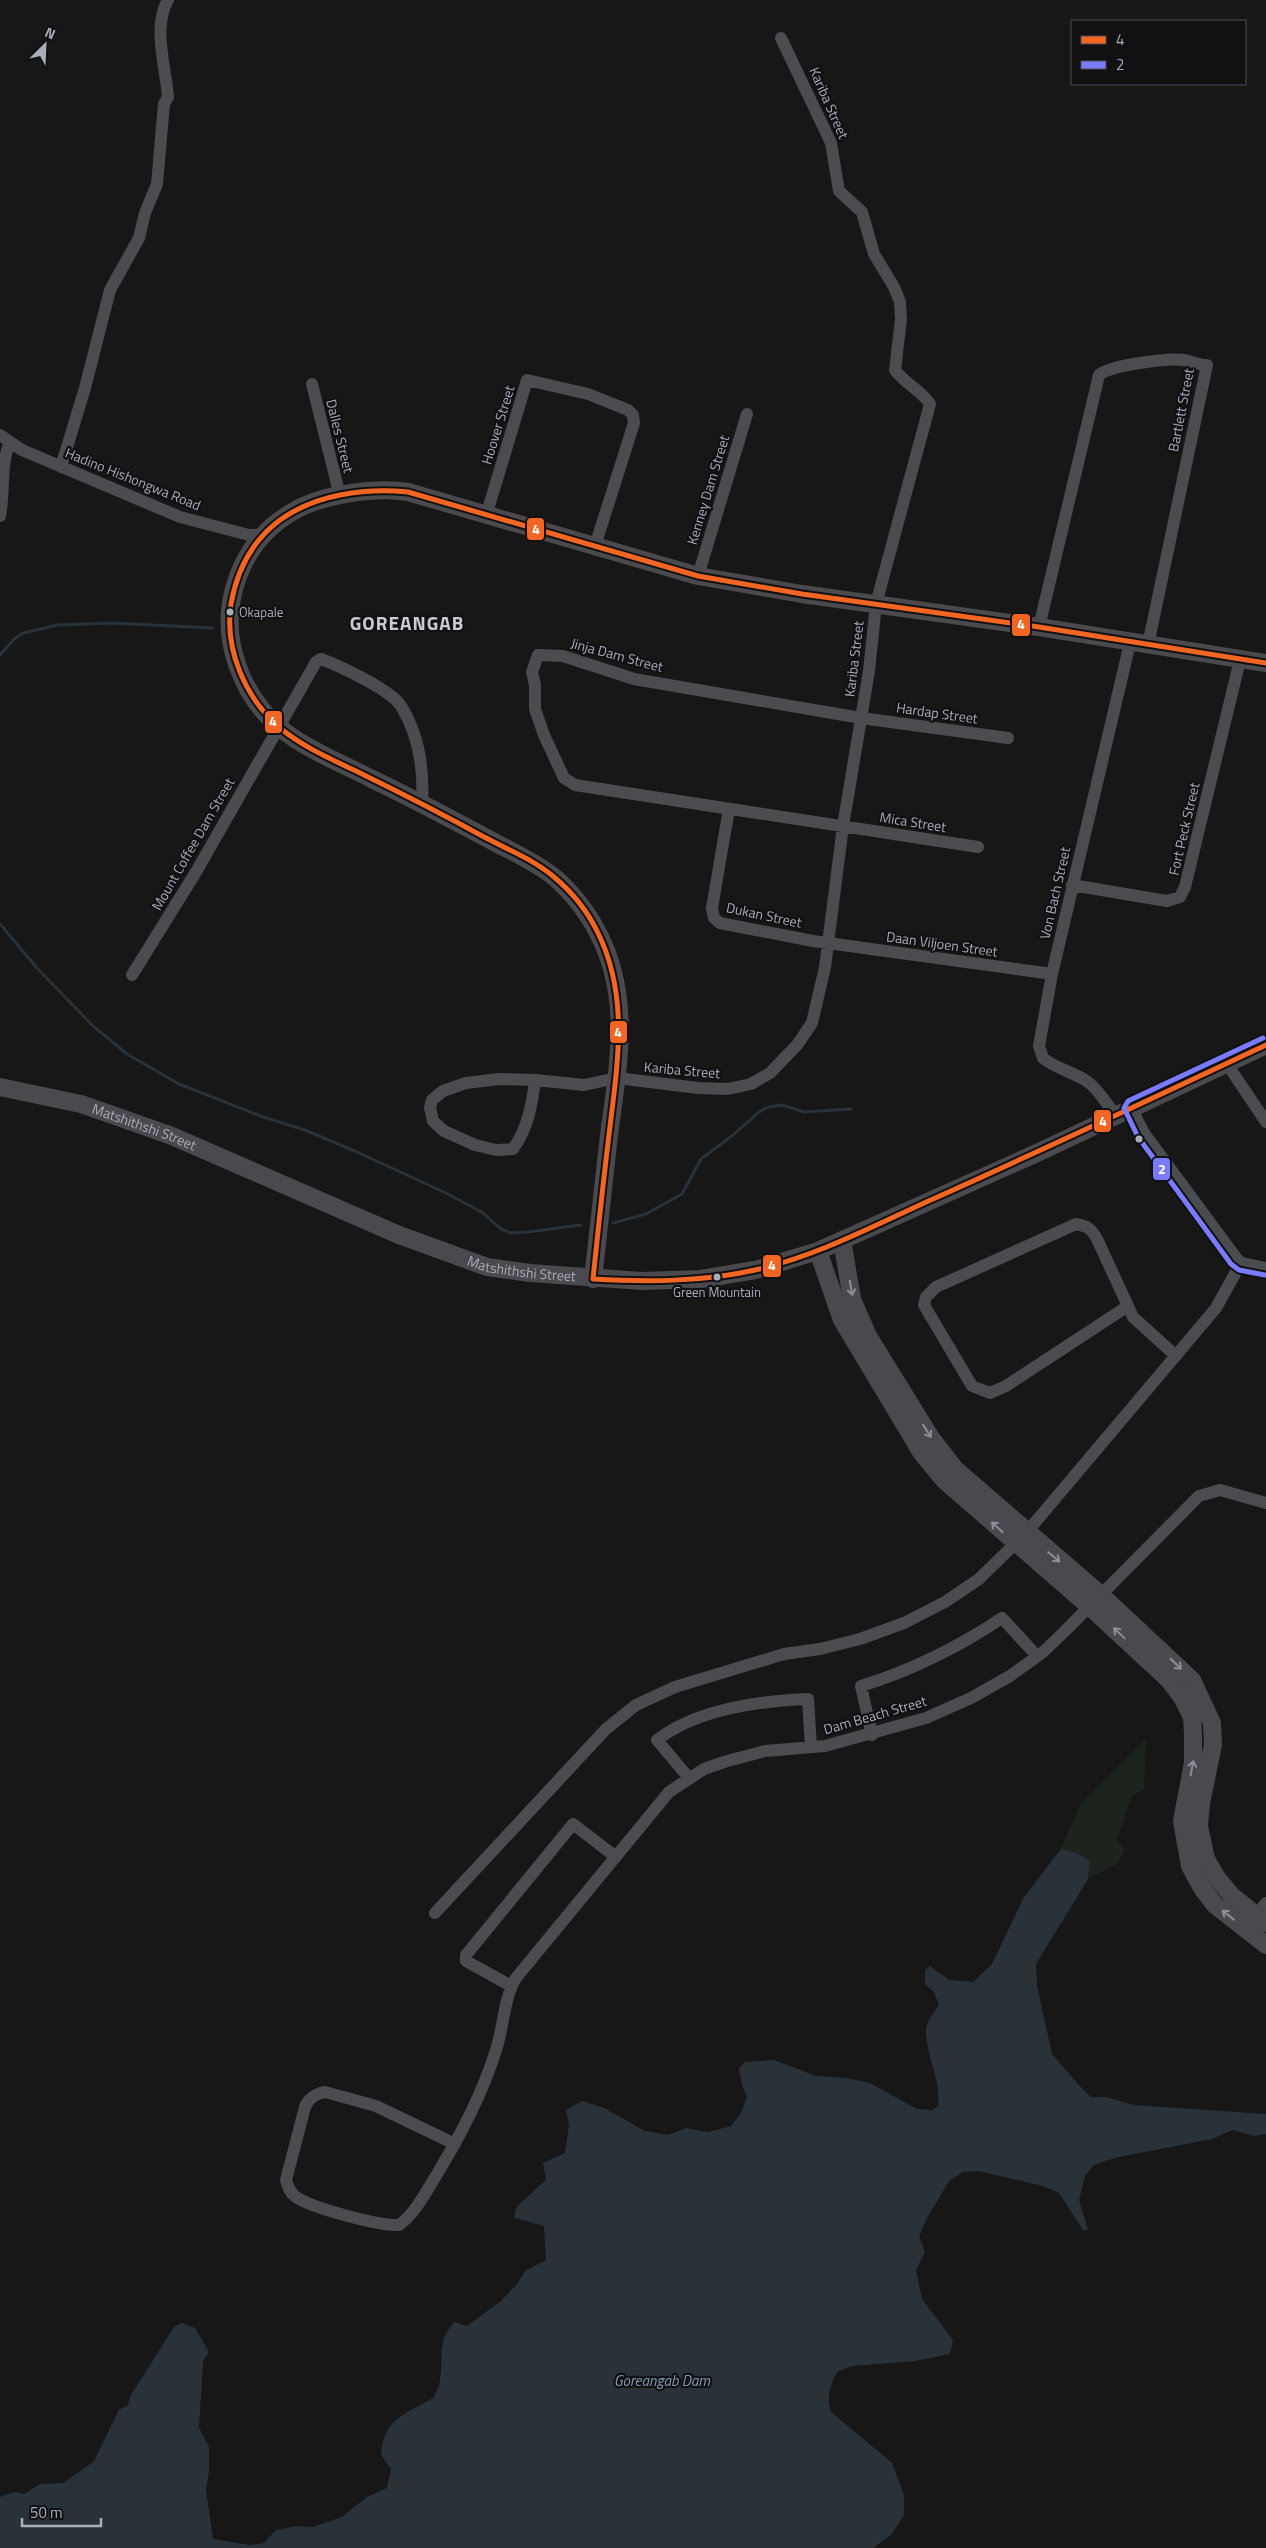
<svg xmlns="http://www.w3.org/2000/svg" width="1266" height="2548" viewBox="0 0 1266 2548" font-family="'Titillium Web',sans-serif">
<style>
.green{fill:#1d241e}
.water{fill:#2a3239}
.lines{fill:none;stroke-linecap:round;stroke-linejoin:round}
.stream{stroke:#2a3239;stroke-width:3}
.street{stroke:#4b4c50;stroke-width:12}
.secondary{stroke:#4a4a4e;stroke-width:18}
.bus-1-casing{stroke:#111113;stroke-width:9}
.bus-2-casing{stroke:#111113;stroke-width:9}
.bus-1{stroke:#f26522;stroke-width:5}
.bus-2{stroke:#7a7afc;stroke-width:5}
.oneway{stroke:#8c8f98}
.bus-dot{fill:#a8adb8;stroke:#111113;stroke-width:2}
.labels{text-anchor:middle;stroke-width:4.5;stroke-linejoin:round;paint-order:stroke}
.bus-label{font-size:13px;fill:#a8adb8;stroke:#111113;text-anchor:start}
.street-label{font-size:14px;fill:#a8adb8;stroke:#111113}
.water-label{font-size:15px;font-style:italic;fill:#7f9bb3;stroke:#111113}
.district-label{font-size:19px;font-weight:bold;letter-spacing:1px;fill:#c9ccd4;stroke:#111113}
.line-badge{stroke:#111113;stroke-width:2}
.badge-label{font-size:14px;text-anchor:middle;font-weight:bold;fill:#fff}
</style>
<rect width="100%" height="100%" fill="#171717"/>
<!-- green -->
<path class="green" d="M 1146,1739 L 1144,1789 L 1131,1797 L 1117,1840 L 1125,1850 L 1118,1863 L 1088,1879 L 1090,1861 L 1076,1853 L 1061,1849 L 1080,1805 Z"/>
<!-- water -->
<path class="water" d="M 1061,1849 L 1076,1853 L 1090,1861 L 1088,1879 L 1036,1964 L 1037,1986 L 1052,2054 L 1077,2083 L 1091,2097 L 1106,2097 L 1134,2105 L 1266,2114 L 1266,2134 L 1254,2136 L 1232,2130 L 1212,2139 L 1114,2158 L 1094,2165 L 1085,2176 L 1079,2200 L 1088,2230 L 1083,2230 L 1059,2193 L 1043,2186 L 979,2171 L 963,2172 L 949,2181 L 926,2220 L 919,2237 L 925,2252 L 916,2270 L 922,2299 L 953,2340 L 950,2354 L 915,2361 L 852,2366 L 837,2372 C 830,2386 826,2397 831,2412 L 892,2463 L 904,2495 L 904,2515 L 891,2535 L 873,2548 L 0,2548 L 0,2497 L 14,2492 L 24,2494 L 40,2484 L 63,2483 L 79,2472 L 94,2461 L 119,2410 L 128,2405 L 131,2395 L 174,2327 L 182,2323 L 195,2328 L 209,2352 L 203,2361 L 199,2428 L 209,2447 L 209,2471 L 206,2490 L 213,2539 L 250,2545 L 264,2543 L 276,2530 L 297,2526 L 313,2527 L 342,2517 L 367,2497 L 387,2488 L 391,2469 L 381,2455 C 384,2417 405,2415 433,2398 C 436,2392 440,2386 440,2379 C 444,2355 436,2344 454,2322 L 467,2326 L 501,2301 L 517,2284 L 525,2271 L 546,2260 L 544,2226 L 514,2218 L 517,2206 L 546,2180 L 543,2163 L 565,2153 L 569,2125 L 566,2110 L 582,2101 L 604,2108 L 645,2131 L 668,2135 L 686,2128 L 708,2132 L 731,2126 L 741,2113 L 747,2097 L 742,2085 L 739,2068 L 745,2062 L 774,2060 L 816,2076 L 846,2078 L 870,2083 L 917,2109 L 933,2110 L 938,2106 C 941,2080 927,2058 926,2033 C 925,2023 934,2013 939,2005 L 934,1992 L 925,1984 L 925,1970 L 930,1966 L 949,1980 L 973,1982 L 992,1964 L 1024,1897 Z"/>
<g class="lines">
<!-- stream -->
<path class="stream" d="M 0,655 L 14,639 L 23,633 L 58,625 L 112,623 L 213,628
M 0,924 L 36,967 L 93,1026 L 127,1054 L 179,1084 L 263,1117 L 305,1130 L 357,1152 L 448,1194 L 483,1213 L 501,1229 L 511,1233 L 528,1232 L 581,1225
M 613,1223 L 646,1214 L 682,1194 L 701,1159 L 733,1135 L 759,1112 L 768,1107 L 782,1105 L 804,1112 L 851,1109"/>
<!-- street -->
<path class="street" d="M 312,384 L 340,496
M 0,435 L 22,450 L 180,517 L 249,535 L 261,535
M 61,467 L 85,388 L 110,290 L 139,238 L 145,213 L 157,184 L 164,104 L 168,97 C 166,68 152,27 168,0
M 0,516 C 5,491 0,465 10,442
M 486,516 L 527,380 L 588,394 L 628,410 L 633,415 L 634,423 L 595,546
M 698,576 L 747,414
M 1039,627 L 1099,375 C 1111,365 1167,358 1184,360 C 1192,361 1198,365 1207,365 L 1148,645
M 729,809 L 712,908 L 714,918 L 720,923 L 813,941 L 1052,974
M 978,847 L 575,785 L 564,778 L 544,735 L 535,709 L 535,685 L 532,672 L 538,655 L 563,656 L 634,679 L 861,718 L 1008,738
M 1072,885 L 1167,901 L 1180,897 L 1185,887 L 1240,660
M 132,975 L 196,872 L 316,662 L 321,659 C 340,666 391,690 401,706 C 419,735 424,771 422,804
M 1227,1064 L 1266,1122
M 535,1080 C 532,1105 528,1128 513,1149 L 496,1150 L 475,1145 L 444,1131 L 433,1121 L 430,1108 L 432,1100 L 443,1091 L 466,1083 L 499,1079 L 535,1080 L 584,1085 L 617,1078 L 698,1088 L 728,1089 L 751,1084 L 770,1073 L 797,1045 L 812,1023 L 825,967 L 843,826 L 869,671 L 876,604 L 930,404 C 921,390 905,384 895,370 L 901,319 L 900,302 L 894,287 L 874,254 L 862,212 L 839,191 L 831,143 L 781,38
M 1131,1108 L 1144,1133 L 1237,1259 L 1241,1263 L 1266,1268
M 1115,1115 C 1107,1104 1099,1090 1088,1082 C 1074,1072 1056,1069 1043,1058 L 1039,1046 L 1052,974 L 1130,643
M 1128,1306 L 1006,1386 L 990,1393 L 972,1386 L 924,1305 L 926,1297 L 936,1287 L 1076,1224 C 1087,1226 1091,1228 1097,1239 L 1133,1317 L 1176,1356
M 872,1735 L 861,1686 C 913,1670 957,1648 1002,1618 L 1037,1656
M 689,1778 L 657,1740 C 697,1709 759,1701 808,1699 L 811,1747
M 435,1913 L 606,1729 L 636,1705 L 675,1687 L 784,1654 L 820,1649 L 860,1639 L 904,1623 L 945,1602 L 979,1579 L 1027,1532 L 1216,1308 L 1241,1263
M 1252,1921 L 1266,1903
M 511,1986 L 466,1961 L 466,1955 L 573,1824 L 616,1857
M 455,2144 L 376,2106 L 325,2092 C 315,2094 309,2098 305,2107 L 286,2180 C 288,2187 290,2193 296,2197 C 312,2208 379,2226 399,2225 C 413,2215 422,2199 431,2184 C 458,2140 482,2096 497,2047 C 504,2023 504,1998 516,1978 L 669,1792 L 704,1769 L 727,1761 L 765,1751 L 825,1746 L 926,1718 L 971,1698 L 1010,1676 L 1042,1653 L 1064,1632 L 1199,1496 L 1220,1490 L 1266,1503"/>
<!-- secondary -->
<g class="secondary">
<path id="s1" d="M 0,1087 L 81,1104 L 121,1118 L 172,1136 L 399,1235 L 487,1267 L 530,1273 L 642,1281 L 701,1279 L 755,1270 L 818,1251 L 1037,1153 L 1266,1045"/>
<path d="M 842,1240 L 852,1299 L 868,1336 L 931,1438 L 955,1469 L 1101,1595 L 1192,1680 L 1212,1723 L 1213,1745 L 1201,1803 L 1199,1826 L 1206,1859 L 1217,1878 L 1232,1896 L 1266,1923"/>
<path d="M 818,1251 L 842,1320 L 921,1452 L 944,1480 L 1090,1607 L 1169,1680 L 1182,1697 L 1192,1717 L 1193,1734 L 1193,1763 L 1182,1821 L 1190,1866 L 1202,1888 L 1215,1905 L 1266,1945"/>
<path d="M 593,1279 C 598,1231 604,1183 609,1135 C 618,1067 632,997 598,933 C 588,913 571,891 554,877 C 537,863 515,853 496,843 C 455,821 414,799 372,779 C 341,763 307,750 280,728 C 242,696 221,641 233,593 C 242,556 262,529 294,511 C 323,494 376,487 408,492 L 698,576 L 802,594 L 1039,627 L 1266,663"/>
</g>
<!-- bus-1 casing -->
<g class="bus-1-casing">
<path id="bus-1" d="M 593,1279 C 598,1231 603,1183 609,1135 C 617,1066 630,998 598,933 C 588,912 572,892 554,877 C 534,860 509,850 486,838 C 444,815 401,793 358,772 C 331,759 303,747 280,728 C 246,699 224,650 231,604 C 237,570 253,540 280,520 C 316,494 365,488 408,492 L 698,576 L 802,594 L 1039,627 L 1266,663
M 593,1279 C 647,1282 702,1282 755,1270 C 818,1256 875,1225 933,1199 C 1045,1149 1155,1097 1266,1045"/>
</g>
<!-- bus-2 casing -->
<g class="bus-2-casing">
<path id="bus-2" d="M 1263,1038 L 1128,1101 L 1124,1108 L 1138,1137 L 1231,1264 L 1239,1270 L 1265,1275"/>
</g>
<!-- bus-1 -->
<use href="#bus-1" class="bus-1"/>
<!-- bus-2 -->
<use href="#bus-2" class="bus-2"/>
</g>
<!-- one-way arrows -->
<defs><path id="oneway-shaft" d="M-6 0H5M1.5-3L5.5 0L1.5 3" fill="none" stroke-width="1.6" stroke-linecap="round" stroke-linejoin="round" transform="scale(1.25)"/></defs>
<g class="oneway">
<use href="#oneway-shaft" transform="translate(851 1288) rotate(80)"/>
<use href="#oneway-shaft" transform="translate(927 1431) rotate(58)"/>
<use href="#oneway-shaft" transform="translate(997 1527) rotate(-138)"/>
<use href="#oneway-shaft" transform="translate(1054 1557) rotate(40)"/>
<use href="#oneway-shaft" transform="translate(1119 1633) rotate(-137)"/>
<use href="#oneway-shaft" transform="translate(1176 1664) rotate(44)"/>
<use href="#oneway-shaft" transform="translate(1192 1768) rotate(-80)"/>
<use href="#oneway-shaft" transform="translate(1228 1915) rotate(-142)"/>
</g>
<!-- markers -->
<g class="bus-dot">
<circle cx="230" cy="612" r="4.5"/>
<circle cx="1139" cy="1139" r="4.5"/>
<circle cx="717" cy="1277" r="4.5"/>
</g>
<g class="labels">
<!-- bus labels -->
<g class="bus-label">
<text x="239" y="617">Okapale</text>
<text x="717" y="1297" text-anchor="middle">Green Mountain</text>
</g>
<!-- street labels -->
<g class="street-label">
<text transform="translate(829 103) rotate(66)" y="5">Kariba Street</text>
<text transform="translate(1181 410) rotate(-79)" y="5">Bartlett Street</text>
<text transform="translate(498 425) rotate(-73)" y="5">Hoover Street</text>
<text transform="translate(340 436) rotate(76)" y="5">Dalles Street</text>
<text transform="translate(133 479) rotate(22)" y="5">Hadino Hishongwa Road</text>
<text transform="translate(708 490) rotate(-73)" y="5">Kenney Dam Street</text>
<text transform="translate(617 655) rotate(15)" y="5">Jinja Dam Street</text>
<text transform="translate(854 659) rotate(-83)" y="5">Kariba Street</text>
<text transform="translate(937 713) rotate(8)" y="5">Hardap Street</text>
<text transform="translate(913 822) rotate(9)" y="5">Mica Street</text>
<text transform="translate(1184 829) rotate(-77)" y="5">Fort Peck Street</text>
<text transform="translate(193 844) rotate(-60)" y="5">Mount Coffee Dam Street</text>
<text transform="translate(1055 893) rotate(-77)" y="5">Von Bach Street</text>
<text transform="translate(764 915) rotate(12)" y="5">Dukan Street</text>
<text transform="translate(942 944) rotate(8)" y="5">Daan Viljoen Street</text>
<text transform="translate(682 1070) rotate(5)" y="5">Kariba Street</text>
<text dy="5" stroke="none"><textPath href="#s1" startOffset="150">Matshithshi Street</textPath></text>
<text dy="5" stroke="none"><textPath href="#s1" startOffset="555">Matshithshi Street</textPath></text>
<text transform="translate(875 1715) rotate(-16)" y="5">Dam Beach Street</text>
</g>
<!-- water labels -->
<g class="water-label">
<text x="662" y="2386">Goreangab Dam</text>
</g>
<!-- district labels -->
<g class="district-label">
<text x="407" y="630">GOREANGAB</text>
</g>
</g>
<g class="line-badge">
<rect x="526" y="517" width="19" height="24" rx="5" fill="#f26522"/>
<rect x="1011" y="613" width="20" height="24" rx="5" fill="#f26522"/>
<rect x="264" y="710" width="19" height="24" rx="5" fill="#f26522"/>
<rect x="609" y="1020" width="19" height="24" rx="5" fill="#f26522"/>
<rect x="1093" y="1109" width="19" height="24" rx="5" fill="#f26522"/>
<rect x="1152" y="1157" width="19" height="24" rx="5" fill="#7a7afc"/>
<rect x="762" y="1254" width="20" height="24" rx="5" fill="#f26522"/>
</g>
<g class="badge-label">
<text x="536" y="534">4</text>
<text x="1021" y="629">4</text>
<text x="273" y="726">4</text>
<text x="618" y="1037">4</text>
<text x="1103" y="1126">4</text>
<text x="1162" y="1174">2</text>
<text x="772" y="1270">4</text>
</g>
<!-- legend -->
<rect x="1071" y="20" width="175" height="65" fill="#111113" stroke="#4d4f55"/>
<rect x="1081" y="36" width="25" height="8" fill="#f26522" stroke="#4d4f55"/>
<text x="1116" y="45" font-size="15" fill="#a8adb8">4</text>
<rect x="1081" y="61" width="25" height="8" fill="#7a7afc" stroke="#4d4f55"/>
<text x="1116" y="70" font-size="15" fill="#a8adb8">2</text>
<!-- north arrow -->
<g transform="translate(45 45) rotate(24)" stroke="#111113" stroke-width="4" paint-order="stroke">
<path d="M0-4L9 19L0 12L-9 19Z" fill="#a8adb8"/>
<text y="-8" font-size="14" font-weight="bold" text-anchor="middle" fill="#a8adb8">N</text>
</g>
<!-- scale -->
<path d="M22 2518v8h79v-8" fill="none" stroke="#a8adb8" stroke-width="2.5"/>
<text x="30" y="2518" font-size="15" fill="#a8adb8" stroke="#111113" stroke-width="4" paint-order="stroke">50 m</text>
</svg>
